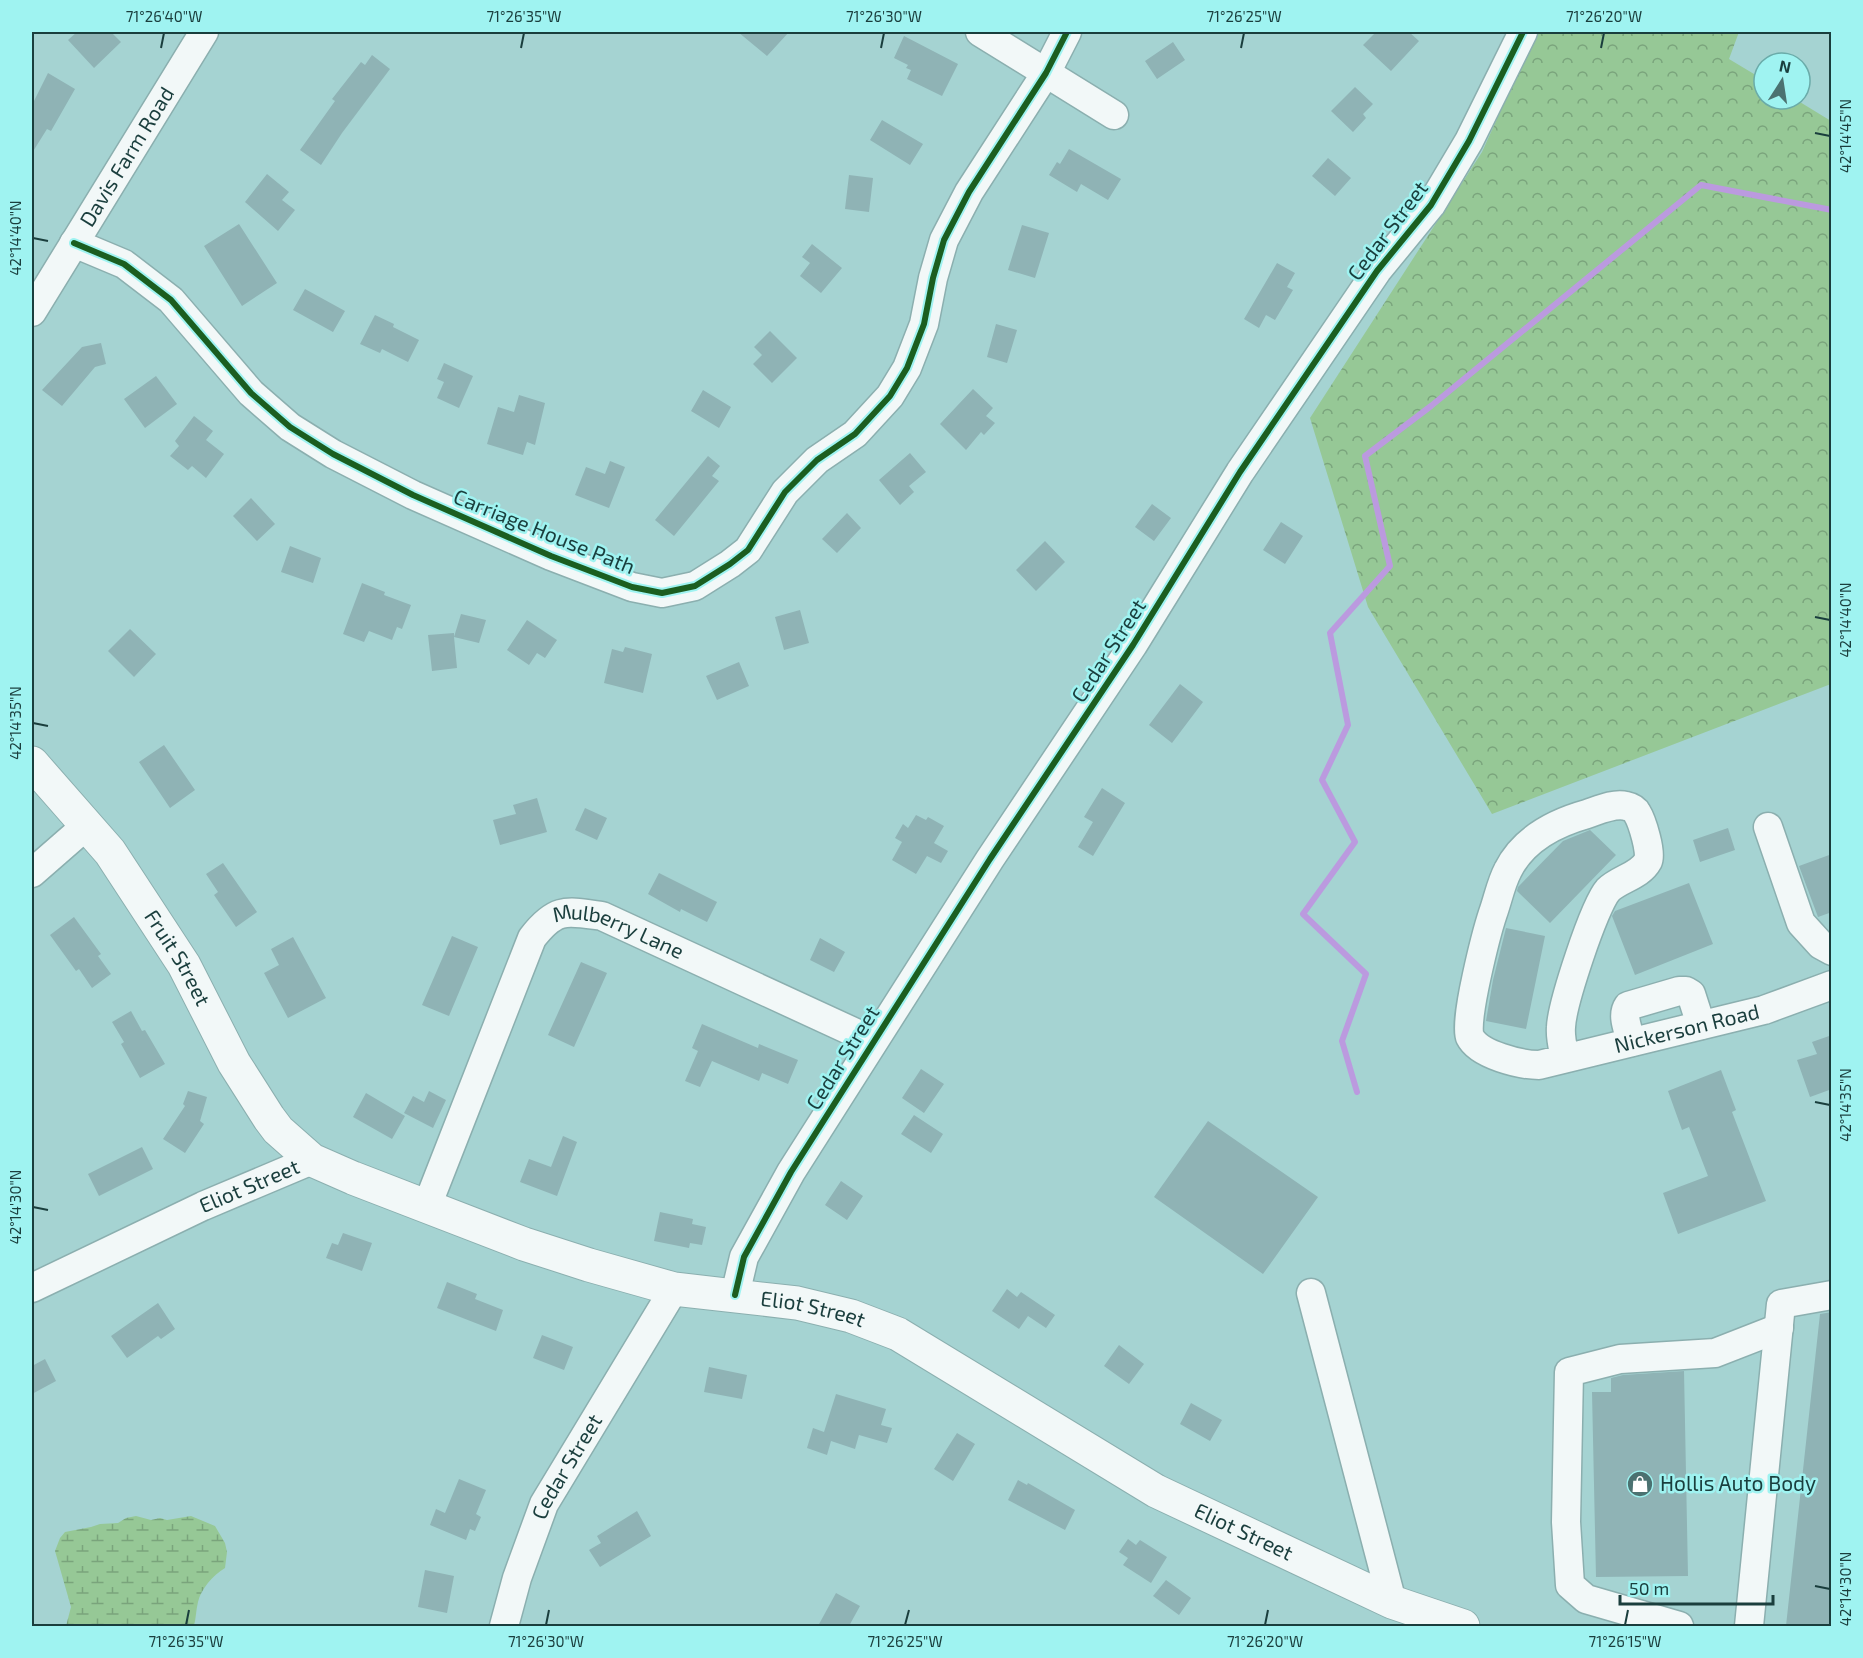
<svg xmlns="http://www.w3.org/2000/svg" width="1863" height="1658" viewBox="0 0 1863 1658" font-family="'Exo 2',sans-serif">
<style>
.forest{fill:url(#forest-crowns)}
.wetland{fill:url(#wetland-marsh)}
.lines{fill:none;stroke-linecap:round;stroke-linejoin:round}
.stream{stroke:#bb9adf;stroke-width:6}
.building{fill:#8fb3b5}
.minor-casing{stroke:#8bafaf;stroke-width:31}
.major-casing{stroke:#8bafaf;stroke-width:35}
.minor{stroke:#f2f8f8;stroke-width:28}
.major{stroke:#f2f8f8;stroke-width:33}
.cycleway-casing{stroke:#9ff3f1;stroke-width:10}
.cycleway{stroke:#1b5e20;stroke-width:6}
.ticks{fill:none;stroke:#1a3e3d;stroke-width:2}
.labels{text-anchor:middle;stroke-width:5;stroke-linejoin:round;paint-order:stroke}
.street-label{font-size:21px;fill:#1a3e3d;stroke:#9ff3f1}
.poi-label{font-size:21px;fill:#1a3e3d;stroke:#9ff3f1;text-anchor:start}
.neatline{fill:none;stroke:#1a3e3d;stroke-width:2}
.ticks-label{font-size:15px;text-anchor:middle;fill:#1a3e3d}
</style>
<defs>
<pattern id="forest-crowns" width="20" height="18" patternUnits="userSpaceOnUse" patternTransform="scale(1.5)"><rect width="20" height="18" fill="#96c896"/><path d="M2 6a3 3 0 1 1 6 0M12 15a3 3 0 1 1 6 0" fill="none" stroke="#7aa47c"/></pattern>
<pattern id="wetland-marsh" width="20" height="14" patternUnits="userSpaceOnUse" patternTransform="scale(1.5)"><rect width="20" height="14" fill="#96c896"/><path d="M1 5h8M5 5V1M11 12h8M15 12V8" fill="none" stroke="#7aa47c"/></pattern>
</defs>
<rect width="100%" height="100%" fill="#a5d3d2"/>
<!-- forest -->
<path class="forest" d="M 1536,32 L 1739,32 L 1729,59 L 1764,80 L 1764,99 L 1795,99 L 1831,121 L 1831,684 L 1492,814 L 1368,607 L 1310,418 L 1482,152 Z"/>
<!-- wetland -->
<path class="wetland" d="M 136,1516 L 151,1520 L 160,1518 L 167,1520 L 191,1516 L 215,1526 L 225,1543 L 227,1552 L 225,1568 C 213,1575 201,1589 198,1602 C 196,1610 196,1618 194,1626 L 66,1626 L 71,1607 L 55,1551 L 60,1538 L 65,1532 L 91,1527 L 100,1524 L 118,1523 L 126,1518 Z"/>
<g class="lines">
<!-- stream -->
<path class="stream" d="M 1357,1092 L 1342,1041 L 1366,974 L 1303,914 L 1355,842 L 1322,780 L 1348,725 L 1330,633 L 1390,566 L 1365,456 L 1431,406 L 1701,185 L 1832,210"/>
</g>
<!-- building -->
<path class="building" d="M 77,32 L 111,32 L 121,42 L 94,68 L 68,40 Z
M 738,32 L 789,32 L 767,56 Z
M 1376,32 L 1409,32 L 1419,41 L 1391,71 L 1363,45 Z
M 904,36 L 958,64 L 942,96 L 907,79 L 911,70 L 906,68 L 908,65 L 894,58 Z
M 1173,42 L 1185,60 L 1157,79 L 1145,61 Z
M 372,55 L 390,69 L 342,133 L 321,165 L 300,150 L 335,101 L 332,99 L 361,62 L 365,65 Z
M 48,73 L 75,89 L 51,131 L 47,129 L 32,153 L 32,105 Z
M 1355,87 L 1373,104 L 1363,114 L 1366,118 L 1353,132 L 1331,111 Z
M 882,120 L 923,144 L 910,165 L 870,140 Z
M 1069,149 L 1121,179 L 1108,200 L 1081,184 L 1077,192 L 1049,175 L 1057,162 L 1060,164 Z
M 1328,158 L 1351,178 L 1335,196 L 1312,176 Z
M 267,174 L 289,192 L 282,200 L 295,210 L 278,231 L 245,202 Z
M 849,175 L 873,178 L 869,212 L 845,209 Z
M 239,224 L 277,283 L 242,306 L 204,246 Z
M 1022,225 L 1049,233 L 1035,278 L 1008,270 Z
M 812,244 L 842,268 L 821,293 L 800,276 L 810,263 L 802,257 Z
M 1277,263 L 1295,273 L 1287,287 L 1293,290 L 1275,320 L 1266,315 L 1259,328 L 1244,319 Z
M 305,289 L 345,311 L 333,332 L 293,310 Z
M 375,315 L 394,324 L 393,327 L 419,340 L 408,362 L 382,349 L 380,353 L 360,344 Z
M 996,324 L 1017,330 L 1007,363 L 987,357 Z
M 770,331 L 797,358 L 772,383 L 753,364 L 762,355 L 754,347 Z
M 101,343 L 106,364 L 95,367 L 62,406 L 42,390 L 82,347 Z
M 444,363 L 473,376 L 459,408 L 437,398 L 444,382 L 437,379 Z
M 156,376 L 177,404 L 145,428 L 124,399 Z
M 973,389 L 993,408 L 986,416 L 995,423 L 984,435 L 981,432 L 966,450 L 940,424 Z
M 703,390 L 731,407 L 719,428 L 691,411 Z
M 519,395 L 545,403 L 535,445 L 527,442 L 523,455 L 487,444 L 498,407 L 514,412 Z
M 194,416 L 213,431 L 206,440 L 224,454 L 206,478 L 192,466 L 188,470 L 170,456 L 179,446 L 175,441 Z
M 910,453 L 926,472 L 909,486 L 914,492 L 900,505 L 879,480 Z
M 708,456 L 720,466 L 712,476 L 719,481 L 674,536 L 655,520 Z
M 610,461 L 625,467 L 609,508 L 575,495 L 586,467 L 605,474 Z
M 251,498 L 275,524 L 257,541 L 233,516 Z
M 1152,504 L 1171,518 L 1154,541 L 1135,527 Z
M 847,513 L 861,528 L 837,553 L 822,539 Z
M 1281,522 L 1303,536 L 1285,564 L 1263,550 Z
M 1045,541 L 1065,562 L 1036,591 L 1016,570 Z
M 290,546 L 321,558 L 313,583 L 281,572 Z
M 362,583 L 385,592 L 384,595 L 411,605 L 402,629 L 397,627 L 392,640 L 369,631 L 364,642 L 343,634 Z
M 800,610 L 809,643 L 784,650 L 775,617 Z
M 461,614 L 486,620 L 479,643 L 454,637 L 457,668 L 432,671 L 428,635 L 454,633 L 454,637 Z
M 527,620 L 557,640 L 545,658 L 537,653 L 529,665 L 507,650 Z
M 130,629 L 156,654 L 134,677 L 108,651 Z
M 625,647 L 652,654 L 643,693 L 604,683 L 612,649 L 623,652 Z
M 739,662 L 749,686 L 717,700 L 706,676 Z
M 1180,684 L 1203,702 L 1172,743 L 1149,725 Z
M 164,745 L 195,790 L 170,808 L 139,762 Z
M 1102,788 L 1125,803 L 1093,856 L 1078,847 L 1093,822 L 1084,817 Z
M 537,798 L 547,832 L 500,845 L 493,820 L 516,814 L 513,805 Z
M 585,808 L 607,818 L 597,840 L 575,830 Z
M 916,815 L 926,820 L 928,817 L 944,826 L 934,843 L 948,851 L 941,863 L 927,856 L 916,874 L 892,860 L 902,842 L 895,838 L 903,824 L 908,828 Z
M 1728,828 L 1735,850 L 1700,862 L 1693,840 Z
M 1590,830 L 1616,855 L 1550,923 L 1517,891 L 1518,887 L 1563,841 Z
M 1832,854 L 1832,912 L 1818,917 L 1799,866 Z
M 223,863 L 257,912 L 236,927 L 214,895 L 218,892 L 206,874 Z
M 659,873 L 717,902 L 707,922 L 681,909 L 680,912 L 648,894 Z
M 1689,883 L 1713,944 L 1635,975 L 1612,916 L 1615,911 Z
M 74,917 L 101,954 L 98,956 L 111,974 L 92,988 L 79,969 L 76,971 L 50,935 Z
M 1506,928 L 1545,936 L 1526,1029 L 1486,1021 L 1493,980 Z
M 452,936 L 478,947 L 449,1016 L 422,1005 Z
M 293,937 L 326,998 L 288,1018 L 264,973 L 279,965 L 271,949 Z
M 820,938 L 845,952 L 834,972 L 810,960 Z
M 581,962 L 607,973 L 574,1047 L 548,1035 Z
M 131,1011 L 142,1031 L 145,1030 L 165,1064 L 140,1078 L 121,1044 L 124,1042 L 112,1022 Z
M 702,1024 L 758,1048 L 759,1044 L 798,1060 L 788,1084 L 762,1073 L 759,1081 L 712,1061 L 700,1087 L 685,1081 L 698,1051 L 692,1048 Z
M 1832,1035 L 1832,1089 L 1810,1097 L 1797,1060 L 1817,1054 L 1812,1042 Z
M 921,1069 L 944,1084 L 924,1113 L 902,1098 Z
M 1721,1070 L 1736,1110 L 1732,1112 L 1766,1201 L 1678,1234 L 1663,1193 L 1708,1176 L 1689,1127 L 1682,1130 L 1668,1091 Z
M 188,1091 L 207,1097 L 200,1121 L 204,1124 L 185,1153 L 163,1139 L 185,1106 L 183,1104 Z
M 429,1091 L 446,1100 L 433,1128 L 404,1113 L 413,1096 L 424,1102 Z
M 366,1093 L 405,1116 L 392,1139 L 353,1117 Z
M 914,1115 L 943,1134 L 931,1153 L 901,1134 Z
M 1208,1121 L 1318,1197 L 1263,1274 L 1154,1197 Z
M 563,1136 L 577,1142 L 557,1196 L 520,1182 L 529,1159 L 551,1167 Z
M 142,1147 L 153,1169 L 99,1196 L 88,1174 Z
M 841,1181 L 863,1196 L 847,1220 L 825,1205 Z
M 660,1212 L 693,1219 L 692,1224 L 706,1227 L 702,1245 L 690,1243 L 689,1248 L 654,1241 Z
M 343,1233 L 372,1243 L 362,1271 L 326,1258 L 332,1243 L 338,1245 Z
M 447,1282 L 477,1294 L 475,1299 L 503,1310 L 496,1331 L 437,1308 Z
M 1007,1289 L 1017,1297 L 1021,1292 L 1055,1315 L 1046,1328 L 1028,1316 L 1019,1329 L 992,1311 Z
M 158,1303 L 175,1329 L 161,1339 L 158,1336 L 127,1358 L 111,1336 Z
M 1832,1312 L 1832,1626 L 1786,1626 L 1820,1314 Z
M 542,1335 L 573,1347 L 564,1370 L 533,1358 Z
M 1119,1345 L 1144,1364 L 1129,1384 L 1104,1366 Z
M 45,1359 L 56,1381 L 32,1394 L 32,1366 Z
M 709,1367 L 747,1375 L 742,1399 L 704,1392 Z
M 1684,1371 L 1688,1576 L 1596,1577 L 1592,1392 L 1611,1392 L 1611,1378 L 1623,1375 Z
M 836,1394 L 886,1409 L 881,1425 L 892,1428 L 887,1443 L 859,1435 L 855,1449 L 831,1441 L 827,1455 L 807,1448 L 813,1428 L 824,1432 Z
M 1191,1403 L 1222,1420 L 1210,1441 L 1180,1424 Z
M 957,1433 L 975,1444 L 953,1481 L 934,1469 Z
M 459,1479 L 486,1490 L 476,1514 L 481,1517 L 475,1531 L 470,1529 L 466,1540 L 430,1525 L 436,1509 L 445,1513 Z
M 1018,1480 L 1027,1485 L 1028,1483 L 1075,1510 L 1065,1530 L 1008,1500 Z
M 637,1511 L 651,1536 L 600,1567 L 589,1550 L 601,1543 L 597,1536 Z
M 1128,1539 L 1136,1545 L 1140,1540 L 1167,1557 L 1151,1583 L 1123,1565 L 1128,1558 L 1119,1552 Z
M 425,1570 L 454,1576 L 447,1613 L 418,1607 Z
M 1166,1580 L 1191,1598 L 1179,1615 L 1153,1596 Z
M 836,1593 L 860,1606 L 849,1626 L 818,1626 Z"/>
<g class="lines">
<!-- minor casing -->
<g class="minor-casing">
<g id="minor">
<path d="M 980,32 L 1114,115"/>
<path d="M 74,243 L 124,264 L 171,300 L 251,393 L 290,427 L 333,454 L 413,495 L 551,556 L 632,587 L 662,593 L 695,586 L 730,564 L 748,550 L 785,492 L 817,460 L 855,434 L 890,396 L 907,368 L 924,324 L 933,278 L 944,240 L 969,192 L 1046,73 L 1067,32"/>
<path id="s1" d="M 32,312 L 204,32"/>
<path d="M 1768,827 L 1801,923 L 1821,945 L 1832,951"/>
<path d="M 32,873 L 87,825"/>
<path d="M 1631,1042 C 1629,1031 1621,1016 1628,1006 L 1679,991 L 1686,991 L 1691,994 L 1701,1025"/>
<path id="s2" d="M 1565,1058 C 1563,1048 1560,1038 1561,1027 C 1562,1004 1594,906 1608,890 C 1619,879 1640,876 1648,861 C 1652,853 1642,821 1637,813 C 1635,809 1631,807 1626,806 C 1614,803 1599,810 1587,814 C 1555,823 1523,840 1508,870 C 1501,883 1498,899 1493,913 C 1487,931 1463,1023 1470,1037 C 1479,1055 1521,1065 1539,1065 L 1764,1010 L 1832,985"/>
<path id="s3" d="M 427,1206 L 532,938 C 556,907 566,911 602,916 L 873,1041"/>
<path id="s4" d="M 32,1288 L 203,1206 L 312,1160"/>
<path d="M 1311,1293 L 1392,1602"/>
<path d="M 735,1295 L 744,1257 L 791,1172 L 990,859 L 1133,645 L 1240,472 L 1377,271 L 1431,205 L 1469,141 L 1523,32"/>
<path id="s5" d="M 504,1626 L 517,1578 L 544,1504 L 674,1289"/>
<path d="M 1679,1626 L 1586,1599 L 1570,1585 L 1566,1522 L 1569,1372 L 1620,1359 L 1715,1353 L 1779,1328"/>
<path d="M 1749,1626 L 1781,1304 L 1832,1295"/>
</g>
</g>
<!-- major casing -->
<g class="major-casing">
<g id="major">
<path id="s6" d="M 32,763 L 110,852 L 184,965 L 234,1063 L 269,1118 L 278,1130 L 312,1160 L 353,1178 L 524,1244 L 589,1265 L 674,1289 L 797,1303 L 851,1316 L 898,1334 L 1156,1491 L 1392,1602 L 1463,1626"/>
</g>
</g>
<!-- minor -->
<use href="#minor" class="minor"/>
<!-- major -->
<use href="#major" class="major"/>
<!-- cycleway casing -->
<g class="cycleway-casing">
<path id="cycleway" d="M 74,243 L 124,264 L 171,300 L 251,393 L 290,427 L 333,454 L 413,495 L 551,556 L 632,587 L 662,593 L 695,586 L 730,564 L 748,550 L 785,492 L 817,460 L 855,434 L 890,396 L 907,368 L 924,324 L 933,278 L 944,240 L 969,192 L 1046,73 L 1067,32
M 735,1295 L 744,1257 L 791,1172 L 990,859 L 1133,645 L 1240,472 L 1377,271 L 1431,205 L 1469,141 L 1523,32"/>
</g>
<!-- cycleway -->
<use href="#cycleway" class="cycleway"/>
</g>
<!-- ticks -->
<path class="ticks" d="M 161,48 L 164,33M 521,48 L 524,33M 881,48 L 884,33M 1241,48 L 1244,33M 1601,48 L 1604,33M 1815,133 L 1830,136M 33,238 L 48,241M 1815,617 L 1830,620M 33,723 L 48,726M 1815,1102 L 1830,1105M 33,1207 L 48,1210M 1815,1586 L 1830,1589M 186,1625 L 189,1610M 546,1625 L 549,1610M 905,1625 L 909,1610M 1265,1625 L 1268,1610M 1625,1625 L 1628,1610"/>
<!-- icons -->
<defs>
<g id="shop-disc" transform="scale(1.35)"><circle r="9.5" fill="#4b7271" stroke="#9ff3f1"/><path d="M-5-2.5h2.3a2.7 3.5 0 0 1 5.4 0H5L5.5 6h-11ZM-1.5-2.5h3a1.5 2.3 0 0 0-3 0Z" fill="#fff"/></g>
</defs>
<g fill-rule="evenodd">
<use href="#shop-disc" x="1640" y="1484"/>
</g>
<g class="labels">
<!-- street labels -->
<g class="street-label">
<text dy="7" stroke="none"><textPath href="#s1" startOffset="182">Davis Farm Road</textPath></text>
<text transform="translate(1388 231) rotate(-53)" y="7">Cedar Street</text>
<text transform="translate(544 532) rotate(22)" y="7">Carriage House Path</text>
<text transform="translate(1109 651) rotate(-57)" y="7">Cedar Street</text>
<text dy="7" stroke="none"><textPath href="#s3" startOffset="387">Mulberry Lane</textPath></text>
<text dy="7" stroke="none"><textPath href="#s6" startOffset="244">Fruit Street</textPath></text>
<text dy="7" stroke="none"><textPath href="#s2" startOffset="832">Nickerson Road</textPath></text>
<text transform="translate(843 1058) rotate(-58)" y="7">Cedar Street</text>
<text dy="7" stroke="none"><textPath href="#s4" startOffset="240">Eliot Street</textPath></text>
<text dy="7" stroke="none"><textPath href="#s6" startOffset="1014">Eliot Street</textPath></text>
<text dy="7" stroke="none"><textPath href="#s5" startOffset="172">Cedar Street</textPath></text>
<text dy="7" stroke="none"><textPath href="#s6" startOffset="1502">Eliot Street</textPath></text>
</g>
<!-- poi labels -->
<g class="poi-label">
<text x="1660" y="1491">Hollis Auto Body</text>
</g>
</g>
<!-- border -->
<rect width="1863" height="1658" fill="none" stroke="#9ff3f1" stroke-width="66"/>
<!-- north arrow -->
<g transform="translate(1782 81) rotate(12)"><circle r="28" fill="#9ff3f1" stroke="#6aaba9" stroke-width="1.5"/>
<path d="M0-4.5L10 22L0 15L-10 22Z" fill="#4b7271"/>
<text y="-9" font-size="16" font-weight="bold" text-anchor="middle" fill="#1a3e3d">N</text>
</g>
<!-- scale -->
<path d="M1620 1595v9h153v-9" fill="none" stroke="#1a3e3d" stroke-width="3"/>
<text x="1629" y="1595" font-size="18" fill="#1a3e3d" stroke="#9ff3f1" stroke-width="4.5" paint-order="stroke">50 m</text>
<rect x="33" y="33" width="1797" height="1592" class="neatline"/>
<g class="ticks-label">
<text x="164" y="22">71°26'40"W</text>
<text x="524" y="22">71°26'35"W</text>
<text x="884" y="22">71°26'30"W</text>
<text x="1244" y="22">71°26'25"W</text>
<text x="1604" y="22">71°26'20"W</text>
<text transform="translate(1846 136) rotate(-90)" y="5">42°14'45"N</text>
<text transform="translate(16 238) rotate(-90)" y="5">42°14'40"N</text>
<text transform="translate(1846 620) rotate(-90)" y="5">42°14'40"N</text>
<text transform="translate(16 723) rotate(-90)" y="5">42°14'35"N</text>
<text transform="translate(1846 1105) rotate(-90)" y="5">42°14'35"N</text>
<text transform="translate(16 1207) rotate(-90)" y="5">42°14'30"N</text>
<text transform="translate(1846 1589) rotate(-90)" y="5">42°14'30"N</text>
<text x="186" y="1647">71°26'35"W</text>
<text x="546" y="1647">71°26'30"W</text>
<text x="905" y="1647">71°26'25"W</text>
<text x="1265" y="1647">71°26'20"W</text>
<text x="1625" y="1647">71°26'15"W</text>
</g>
</svg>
